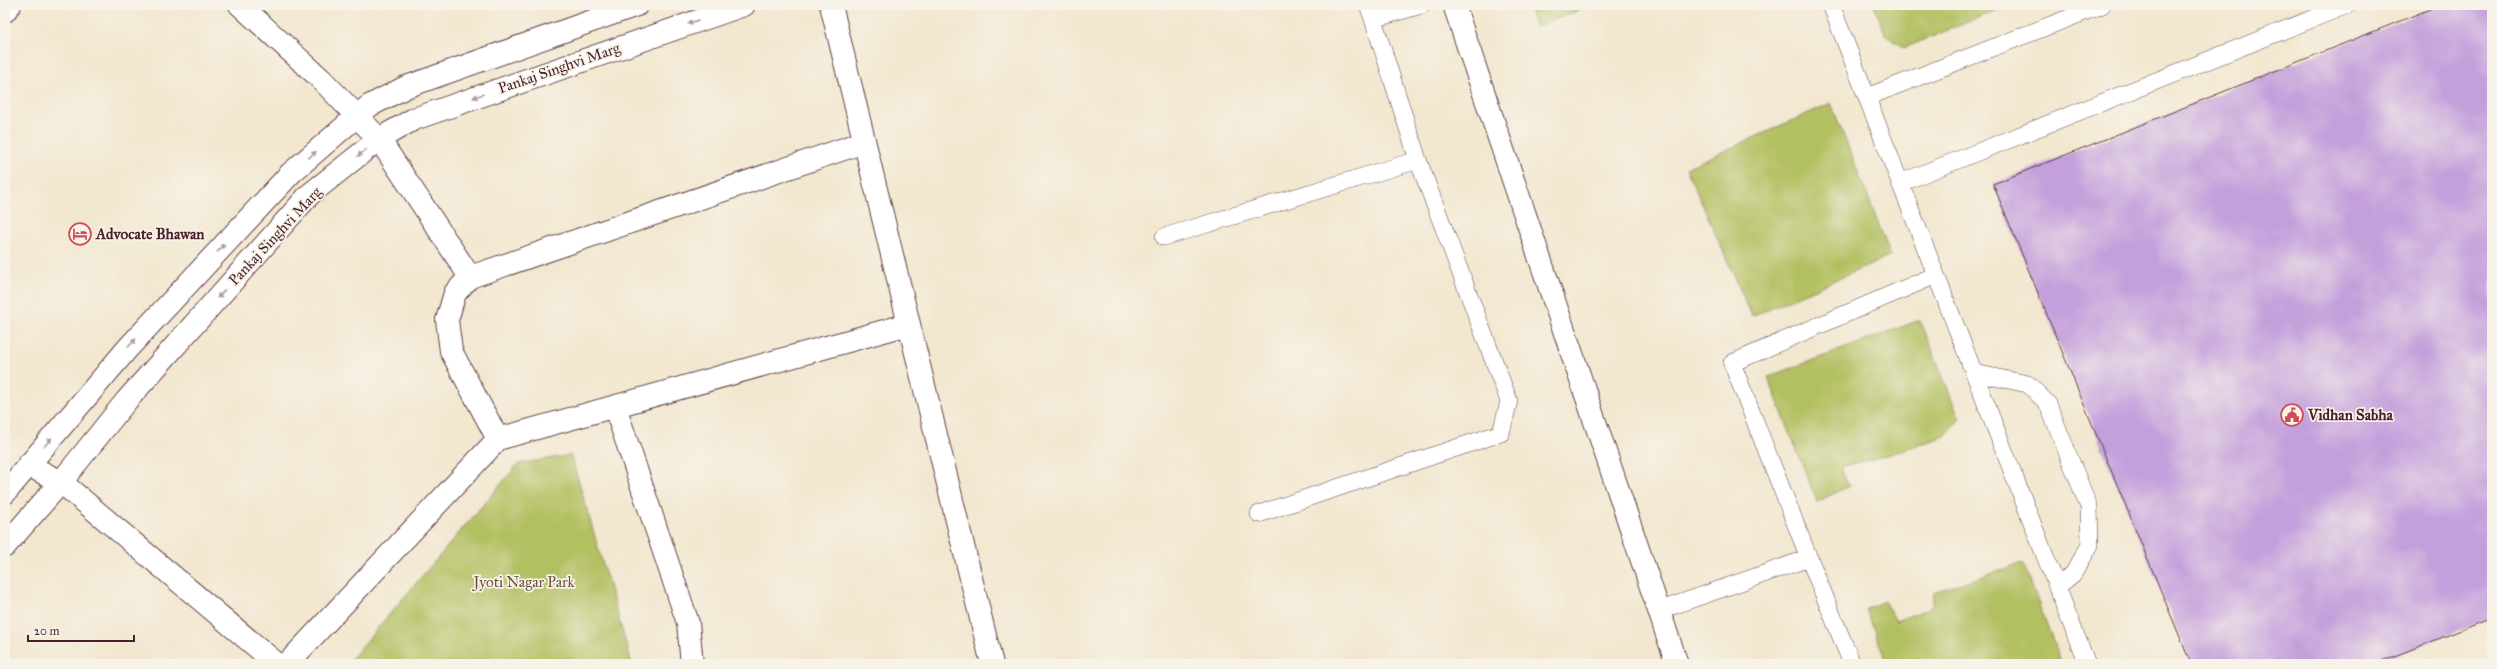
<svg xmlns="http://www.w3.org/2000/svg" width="2497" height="669" viewBox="0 0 2497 669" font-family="'IM FELL Great Primer',serif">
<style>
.green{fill:#b3c062;stroke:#7e7046}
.building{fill:#c39fdb}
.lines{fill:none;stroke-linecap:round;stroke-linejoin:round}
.service-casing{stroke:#633d44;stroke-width:18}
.minor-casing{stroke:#633d44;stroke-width:24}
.tertiary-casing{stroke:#633d44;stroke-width:24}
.service{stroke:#fff;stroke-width:17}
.minor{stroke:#fff;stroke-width:22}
.tertiary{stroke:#fff;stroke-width:22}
.oneway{fill:#ae9aa0}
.labels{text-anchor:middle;stroke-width:3.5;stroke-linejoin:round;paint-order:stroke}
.street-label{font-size:15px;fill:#4a1f2b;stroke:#f7f3e8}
.poi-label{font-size:15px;font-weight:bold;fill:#4a1f2b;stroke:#f7f3e8;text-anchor:start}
.park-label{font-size:15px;fill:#6a4f3c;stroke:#f7f3e8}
</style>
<rect width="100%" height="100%" fill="#f7f3e8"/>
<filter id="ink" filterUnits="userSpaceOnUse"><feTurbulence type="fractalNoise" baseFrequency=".025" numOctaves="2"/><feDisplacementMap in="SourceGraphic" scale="8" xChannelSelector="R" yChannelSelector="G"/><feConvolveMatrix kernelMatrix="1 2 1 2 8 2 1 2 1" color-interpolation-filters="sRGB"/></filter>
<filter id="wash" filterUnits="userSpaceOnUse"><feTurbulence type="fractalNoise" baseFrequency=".012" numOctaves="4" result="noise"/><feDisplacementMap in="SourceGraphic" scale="16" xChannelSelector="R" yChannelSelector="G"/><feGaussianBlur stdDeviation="0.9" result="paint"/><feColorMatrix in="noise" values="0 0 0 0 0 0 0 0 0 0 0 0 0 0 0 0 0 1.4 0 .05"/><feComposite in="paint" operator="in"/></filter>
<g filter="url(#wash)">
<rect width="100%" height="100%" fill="#f2e7cf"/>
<!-- green -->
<path class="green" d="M 1528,5 L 1592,5 L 1536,27 Z
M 1874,5 L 2010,5 L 1904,48 L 1886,36 Z
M 1831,103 L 1891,256 L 1752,316 L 1686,168 Z
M 1920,320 L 1960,419 L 1945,436 L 1884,456 L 1840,467 L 1849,486 L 1817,502 L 1768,377 Z
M 571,455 L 632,664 L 347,664 L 518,464 Z
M 2023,563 L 2062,664 L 1887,664 L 1866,609 L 1884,601 L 1896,621 L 1932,607 L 1934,592 Z"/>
<g id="blocks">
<!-- building -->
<path class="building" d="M 2440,5 L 2492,5 L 2492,618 L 2374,664 L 2191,664 L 1993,184 Z"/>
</g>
</g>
<g filter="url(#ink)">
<use href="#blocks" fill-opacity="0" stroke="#633d44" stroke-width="1"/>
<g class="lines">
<!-- service casing -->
<g class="service-casing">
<path id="service" d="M 1368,5 L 1373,19
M 1867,97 L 2102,5
M 1900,183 L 2347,5
M 1164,237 L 1418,160
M 1936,275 L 2087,664
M 1974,373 L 2028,384 L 2048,404 L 2089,507 L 2090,545 L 2073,574 L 2057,587
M 1259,514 L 1501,433 L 1509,401 L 1418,160 L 1373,19 L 1421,5
M 1809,558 L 1732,363 L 1936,275 L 1831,5
M 1658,611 L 1809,558 L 1852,664"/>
</g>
<!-- minor casing -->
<g class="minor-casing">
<path id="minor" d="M 240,5 L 321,79 L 379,139 L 470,277 L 864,142
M 831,5 L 992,664
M 1454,5 L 1677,664
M 5,11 L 10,5
M 470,277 L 455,293 L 447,320 L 451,351 L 498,439
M 615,407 L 688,623 L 692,664
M 61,482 L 277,664
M 287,664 L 498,439 L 909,324"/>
</g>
<!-- tertiary casing -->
<g class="tertiary-casing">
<path id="tertiary" d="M 28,465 L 61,482
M 5,493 L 128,348 L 291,173 L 357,116 L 369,106 L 406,87 L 637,5
M 5,546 L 61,482 L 127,400 L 309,195 L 379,139 L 414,119 L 744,5"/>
</g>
<!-- service -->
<use href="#service" class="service"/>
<!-- minor -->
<use href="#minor" class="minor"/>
<!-- tertiary -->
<use href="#tertiary" class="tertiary"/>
</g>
<!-- one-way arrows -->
<defs><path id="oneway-solid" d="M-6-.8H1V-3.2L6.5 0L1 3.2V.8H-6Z"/></defs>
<g class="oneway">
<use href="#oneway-solid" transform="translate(693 22) rotate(161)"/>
<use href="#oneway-solid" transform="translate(478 96) rotate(160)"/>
<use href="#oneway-solid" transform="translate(362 153) rotate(141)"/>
<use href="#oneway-solid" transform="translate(312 155) rotate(-41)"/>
<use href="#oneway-solid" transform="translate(221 248) rotate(-47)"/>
<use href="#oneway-solid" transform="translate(221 294) rotate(132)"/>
<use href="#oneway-solid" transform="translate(132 343) rotate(-47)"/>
<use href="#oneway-solid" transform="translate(48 442) rotate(-50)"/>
</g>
</g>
<!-- icons -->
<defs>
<g id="hotel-ring" transform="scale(1.15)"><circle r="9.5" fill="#f7f3e8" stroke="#d1495b" stroke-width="1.5"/><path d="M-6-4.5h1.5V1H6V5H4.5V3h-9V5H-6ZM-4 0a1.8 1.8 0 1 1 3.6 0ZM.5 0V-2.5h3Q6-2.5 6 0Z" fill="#d1495b"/></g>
<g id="civic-ring" transform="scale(1.15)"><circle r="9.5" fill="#f7f3e8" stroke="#d1495b" stroke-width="1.5"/><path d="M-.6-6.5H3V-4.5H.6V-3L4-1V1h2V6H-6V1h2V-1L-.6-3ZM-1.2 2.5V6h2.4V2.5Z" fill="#d1495b"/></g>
</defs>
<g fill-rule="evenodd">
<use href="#hotel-ring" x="80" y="234"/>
<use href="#civic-ring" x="2292" y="415"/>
</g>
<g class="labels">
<!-- street labels -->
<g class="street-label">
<text transform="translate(559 68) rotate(-19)" y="5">Pankaj Singhvi Marg</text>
<text transform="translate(275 236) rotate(-47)" y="5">Pankaj Singhvi Marg</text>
</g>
<!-- poi labels -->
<g class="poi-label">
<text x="96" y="239">Advocate Bhawan</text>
<text x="2308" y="420">Vidhan Sabha</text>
</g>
<!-- park labels -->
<g class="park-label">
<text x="524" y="587">Jyoti Nagar Park</text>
</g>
</g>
<!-- margin -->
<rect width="2497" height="669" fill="none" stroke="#f7f3e8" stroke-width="20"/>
<!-- scale -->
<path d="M28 635v6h106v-6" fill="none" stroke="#4a1f2b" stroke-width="2"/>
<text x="34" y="635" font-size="12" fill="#4a1f2b" stroke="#f7f3e8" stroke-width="3" paint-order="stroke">20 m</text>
</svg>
